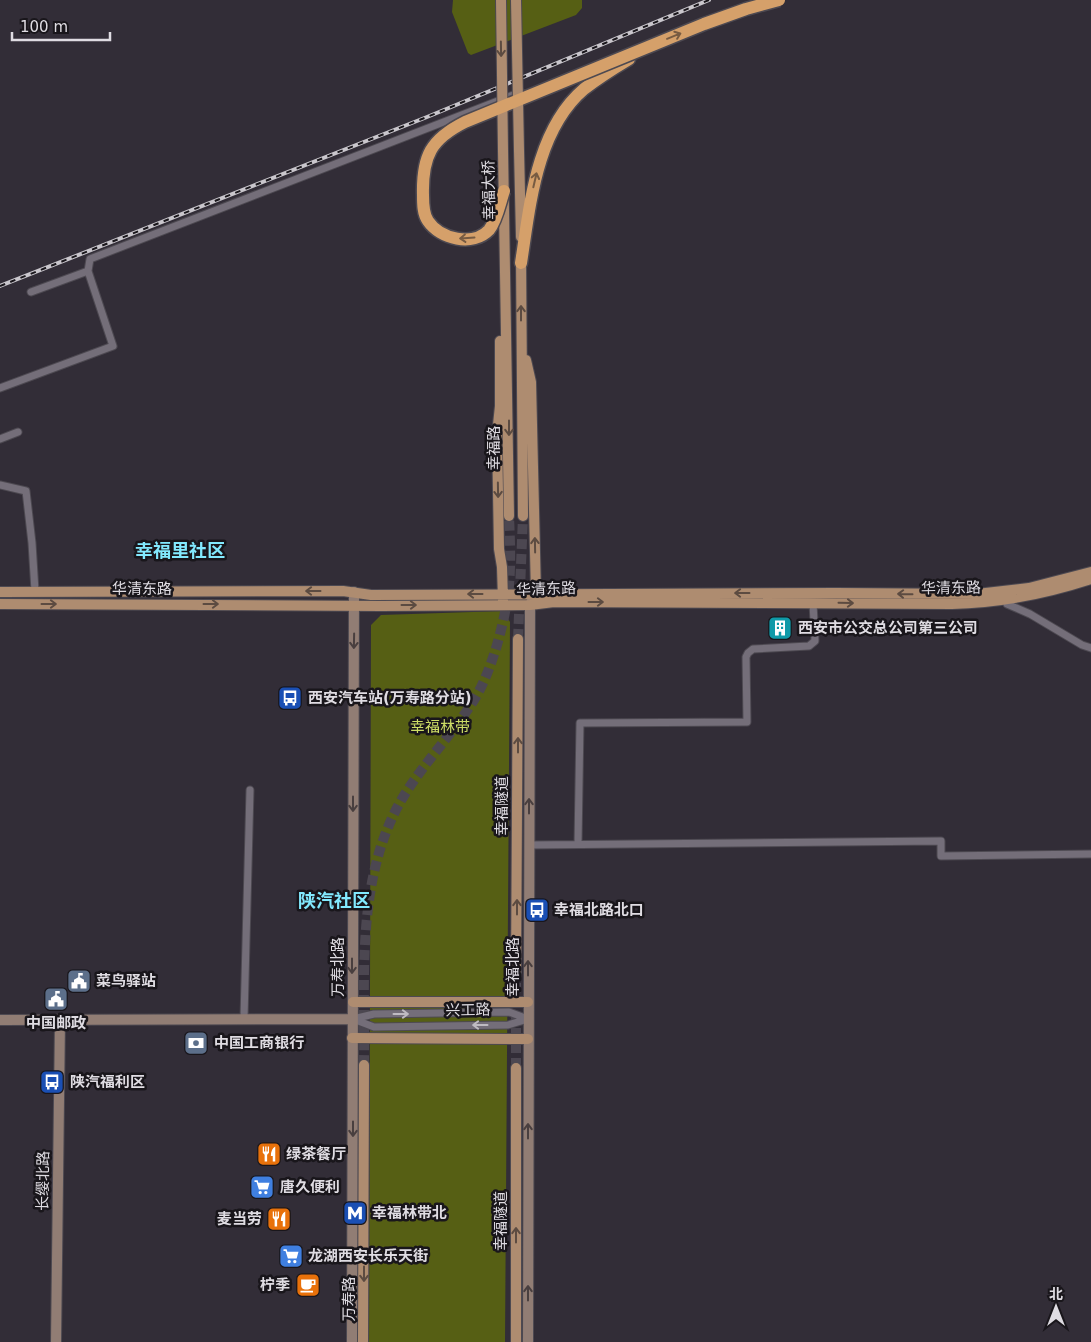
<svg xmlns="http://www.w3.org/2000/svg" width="1091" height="1342" viewBox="0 0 1091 1342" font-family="'DejaVu Sans','Noto Sans SC',sans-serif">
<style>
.green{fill:#565f14}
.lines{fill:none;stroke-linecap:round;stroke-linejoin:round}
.primary-tunnel{stroke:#4c4751;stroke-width:10;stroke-dasharray:10 5;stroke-linecap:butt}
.street-casing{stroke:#4d4951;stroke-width:9}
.secondary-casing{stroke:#4d4951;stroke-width:12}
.primary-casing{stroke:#4d4951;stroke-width:12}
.highway-casing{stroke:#4d4951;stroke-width:15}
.street{stroke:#746e79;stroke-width:7}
.secondary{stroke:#917d74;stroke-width:10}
.primary{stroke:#ae8c70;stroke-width:10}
.highway{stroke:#d5a06a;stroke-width:12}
.rail-casing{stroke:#c9c6cc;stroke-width:4}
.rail{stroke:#19161b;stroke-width:2;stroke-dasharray:5.5;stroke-linecap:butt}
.primary-bridge-casing{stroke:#4d4951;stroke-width:12;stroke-linecap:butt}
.highway-bridge-casing{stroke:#4d4951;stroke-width:15;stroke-linecap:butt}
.primary-bridge{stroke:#ae8c70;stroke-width:10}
.highway-bridge{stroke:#d5a06a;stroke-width:12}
.oneway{stroke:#775b42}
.oneway2{stroke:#5c4b41}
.oneway3{stroke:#493f3f}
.oneway4{stroke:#bfbbc2}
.labels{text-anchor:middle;stroke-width:5;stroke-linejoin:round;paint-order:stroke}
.street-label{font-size:15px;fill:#dfdce2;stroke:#19161b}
.poi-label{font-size:15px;font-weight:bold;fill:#dfdce2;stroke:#19161b;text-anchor:start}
.park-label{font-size:15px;fill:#cddd66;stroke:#19161b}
.quarter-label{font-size:18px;font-weight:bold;fill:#82e9fe;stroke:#19161b}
</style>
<rect width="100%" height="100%" fill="#322d37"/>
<!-- green -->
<path class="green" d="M 453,0 L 582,0 L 582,8 L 576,15 L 471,55 L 468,53 L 452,12 Z
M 503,611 L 510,622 L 505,1342 L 369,1342 L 371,625 L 381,615 Z"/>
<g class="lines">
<!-- primary-tunnel -->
<path class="primary-tunnel" d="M 518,639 L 523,516
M 364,1065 C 365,983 357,894 392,818 C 412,774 449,740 474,700 C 492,671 506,619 509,585 C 511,562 510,539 509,516
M 516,1068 L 516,974"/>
<!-- street casing -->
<g class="street-casing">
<path id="street" d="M 31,292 L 88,271
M 0,388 L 113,346 L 88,271 L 90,259 L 521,92
M 0,439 L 18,432
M 0,485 L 26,491 L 32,543 L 35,591
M 1007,604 L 1030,614 L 1082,645 L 1091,648
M 578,844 L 580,723 L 747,722 L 746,657 L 748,653 L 753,649 L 809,646 L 815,641 L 813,603
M 529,845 L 941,841 L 941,856 L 1091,854
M 244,1018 L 250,790
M 353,1019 L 374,1027 L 508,1025 L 528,1019
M 353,1019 L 374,1014 L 509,1012 L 528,1019"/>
</g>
<!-- secondary casing -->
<g class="secondary-casing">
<path id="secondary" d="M 0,1020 L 353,1019
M 56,1342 L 60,1019
M 352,1342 L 354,592
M 528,1342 L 530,605 L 533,599"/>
</g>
<!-- primary casing -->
<g class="primary-casing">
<path id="primary" d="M 503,150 L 509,516
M 519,150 L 521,237
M 521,257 L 523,516
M 500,341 L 500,406 L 497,434 L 499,549 L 502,567 L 503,599
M 526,360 L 531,382 L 536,594
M 0,592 L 343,591 L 371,595 L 836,593 L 977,594 L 1029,588 L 1091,572
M 0,604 L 381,606 L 530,605 L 554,602 L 952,604 C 1000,603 1045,594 1091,579
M 516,974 L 518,639
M 353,1002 L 528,1002
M 352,1038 L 528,1039
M 516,1068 L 516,1342
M 363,1342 L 364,1065"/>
</g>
<!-- highway casing -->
<g class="highway-casing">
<path id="highway" d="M 521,263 C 530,205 536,130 584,89 C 598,78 614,68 629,59"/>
</g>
<!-- street -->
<use href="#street" class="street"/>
<!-- secondary -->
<use href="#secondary" class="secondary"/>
<!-- primary -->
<use href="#primary" class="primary"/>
<!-- highway -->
<use href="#highway" class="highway"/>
<!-- rail casing -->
<g class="rail-casing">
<path id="rail" d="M 0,286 L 427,117 L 709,0"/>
</g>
<!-- rail -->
<use href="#rail" class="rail"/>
<!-- primary-bridge casing -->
<g class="primary-bridge-casing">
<path id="primary-bridge" d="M 501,0 L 503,150
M 516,0 L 519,150"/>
</g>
<!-- highway-bridge casing -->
<g class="highway-bridge-casing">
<path id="highway-bridge" d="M 504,191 C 500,202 497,220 489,230 C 473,247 440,239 428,221 C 423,214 423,204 423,195 C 422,156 431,139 465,122 L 704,24 L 746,9 L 779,0"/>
</g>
<!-- primary-bridge -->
<use href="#primary-bridge" class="primary-bridge"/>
<!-- highway-bridge -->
<use href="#highway-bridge" class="highway-bridge"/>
</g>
<!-- one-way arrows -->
<defs><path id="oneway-shaft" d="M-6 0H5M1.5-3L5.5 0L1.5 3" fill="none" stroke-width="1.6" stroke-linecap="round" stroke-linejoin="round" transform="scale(1.25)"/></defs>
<g class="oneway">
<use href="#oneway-shaft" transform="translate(674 36) rotate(-22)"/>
<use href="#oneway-shaft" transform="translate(535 180) rotate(-77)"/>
<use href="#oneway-shaft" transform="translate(467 238) rotate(176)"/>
</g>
<g class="oneway2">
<use href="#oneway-shaft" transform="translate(501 49) rotate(89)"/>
<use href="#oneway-shaft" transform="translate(521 313) rotate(-90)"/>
<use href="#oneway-shaft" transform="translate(509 428) rotate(90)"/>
<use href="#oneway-shaft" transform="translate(498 490) rotate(89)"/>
<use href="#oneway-shaft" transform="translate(535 545) rotate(-91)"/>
<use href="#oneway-shaft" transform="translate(313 591) rotate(180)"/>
<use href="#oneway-shaft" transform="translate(742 593) rotate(180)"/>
<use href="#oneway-shaft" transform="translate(475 594) rotate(180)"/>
<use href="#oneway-shaft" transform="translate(905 594) rotate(-179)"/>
<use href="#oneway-shaft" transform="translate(596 602)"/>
<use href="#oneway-shaft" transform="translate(846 603) rotate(1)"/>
<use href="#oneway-shaft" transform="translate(49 604)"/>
<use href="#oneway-shaft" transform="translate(211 604)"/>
<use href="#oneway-shaft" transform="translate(409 605)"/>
<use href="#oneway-shaft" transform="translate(518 745) rotate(-90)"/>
<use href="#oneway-shaft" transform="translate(517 907) rotate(-90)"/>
<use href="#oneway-shaft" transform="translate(516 1235) rotate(-90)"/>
<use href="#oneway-shaft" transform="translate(364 1274) rotate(90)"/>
</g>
<g class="oneway3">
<use href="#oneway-shaft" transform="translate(354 641) rotate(91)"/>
<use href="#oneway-shaft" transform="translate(353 804) rotate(90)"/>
<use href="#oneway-shaft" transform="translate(529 806) rotate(-90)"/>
<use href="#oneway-shaft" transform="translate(352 966) rotate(90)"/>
<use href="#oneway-shaft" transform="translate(528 968) rotate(-90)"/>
<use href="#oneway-shaft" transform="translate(353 1129) rotate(90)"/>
<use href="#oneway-shaft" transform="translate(528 1131) rotate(-90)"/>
<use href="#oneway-shaft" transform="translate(528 1293) rotate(-90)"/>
</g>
<g class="oneway4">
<use href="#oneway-shaft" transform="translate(401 1014)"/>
<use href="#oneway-shaft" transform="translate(480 1025) rotate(180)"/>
</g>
<!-- icons -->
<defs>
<g id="building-square" transform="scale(1.25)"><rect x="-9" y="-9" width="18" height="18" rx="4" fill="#0f9aa8" stroke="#19161b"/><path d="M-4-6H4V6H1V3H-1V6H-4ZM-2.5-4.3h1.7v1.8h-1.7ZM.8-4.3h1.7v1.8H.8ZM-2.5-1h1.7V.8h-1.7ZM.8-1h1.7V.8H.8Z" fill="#fff"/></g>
<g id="bus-square" transform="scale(1.25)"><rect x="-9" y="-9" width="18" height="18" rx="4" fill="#1a4fb4" stroke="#19161b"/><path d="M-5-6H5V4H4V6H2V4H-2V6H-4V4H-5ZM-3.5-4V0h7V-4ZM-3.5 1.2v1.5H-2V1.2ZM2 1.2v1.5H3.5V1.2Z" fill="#fff"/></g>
<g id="civic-square" transform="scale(1.25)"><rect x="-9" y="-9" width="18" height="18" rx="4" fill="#5c6f8a" stroke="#19161b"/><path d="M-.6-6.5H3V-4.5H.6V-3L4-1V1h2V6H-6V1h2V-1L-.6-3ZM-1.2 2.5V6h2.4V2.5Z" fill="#fff"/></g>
<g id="bank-square" transform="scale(1.25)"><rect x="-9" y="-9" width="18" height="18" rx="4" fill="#5c6f8a" stroke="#19161b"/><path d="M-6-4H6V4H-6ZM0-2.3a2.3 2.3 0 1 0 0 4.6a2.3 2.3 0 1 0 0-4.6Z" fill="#fff"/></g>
<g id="restaurant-square" transform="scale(1.25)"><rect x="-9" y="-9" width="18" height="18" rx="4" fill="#e8710a" stroke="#19161b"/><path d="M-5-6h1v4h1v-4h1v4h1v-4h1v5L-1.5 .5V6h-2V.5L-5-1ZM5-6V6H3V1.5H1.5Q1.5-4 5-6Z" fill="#fff"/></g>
<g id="supermarket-square" transform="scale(1.25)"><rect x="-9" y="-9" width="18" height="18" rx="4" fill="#3f7fe0" stroke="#19161b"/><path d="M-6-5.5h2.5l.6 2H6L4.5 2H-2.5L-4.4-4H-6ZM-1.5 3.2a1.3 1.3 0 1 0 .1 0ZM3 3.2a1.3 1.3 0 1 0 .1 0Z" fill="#fff"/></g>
<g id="metro-square" transform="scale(1.25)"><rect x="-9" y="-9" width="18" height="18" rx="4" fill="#1a4fb4" stroke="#19161b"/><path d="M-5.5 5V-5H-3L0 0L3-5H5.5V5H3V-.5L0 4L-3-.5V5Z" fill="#fff"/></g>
<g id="cafe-square" transform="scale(1.25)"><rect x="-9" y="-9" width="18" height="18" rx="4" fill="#e8710a" stroke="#19161b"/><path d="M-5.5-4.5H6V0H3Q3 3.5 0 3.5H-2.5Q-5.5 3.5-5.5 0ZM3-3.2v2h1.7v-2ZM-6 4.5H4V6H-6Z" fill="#fff"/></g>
</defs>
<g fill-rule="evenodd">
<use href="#building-square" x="780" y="628"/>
<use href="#bus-square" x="290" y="698"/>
<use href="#bus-square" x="537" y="910"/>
<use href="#civic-square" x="79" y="981"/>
<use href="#civic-square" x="56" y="999"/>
<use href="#bank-square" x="196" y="1043"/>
<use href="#bus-square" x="52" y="1082"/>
<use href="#restaurant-square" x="269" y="1154"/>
<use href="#supermarket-square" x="262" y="1187"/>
<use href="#metro-square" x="355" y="1213"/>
<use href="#restaurant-square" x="279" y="1219"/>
<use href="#supermarket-square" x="291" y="1256"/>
<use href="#cafe-square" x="308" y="1285"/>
</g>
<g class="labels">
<!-- street labels -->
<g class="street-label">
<text transform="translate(489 190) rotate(-91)" y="5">幸福大桥</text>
<text transform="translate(494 448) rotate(-90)" y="5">幸福路</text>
<text transform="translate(951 588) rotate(-1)" y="5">华清东路</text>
<text x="142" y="594">华清东路</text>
<text transform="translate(546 589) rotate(-2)" y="5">华清东路</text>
<text transform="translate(502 806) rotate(-90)" y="5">幸福隧道</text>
<text transform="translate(338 967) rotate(-90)" y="5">万寿北路</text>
<text transform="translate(513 967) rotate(-90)" y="5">幸福北路</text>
<text transform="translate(468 1010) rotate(-1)" y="5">兴工路</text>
<text transform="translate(43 1181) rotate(-89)" y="5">长缨北路</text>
<text transform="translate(501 1221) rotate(-90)" y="5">幸福隧道</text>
<text transform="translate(349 1299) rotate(-90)" y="5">万寿路</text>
</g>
<!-- poi labels -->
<g class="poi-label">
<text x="798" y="633">西安市公交总公司第三公司</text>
<text x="308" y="703">西安汽车站(万寿路分站)</text>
<text x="554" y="915">幸福北路北口</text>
<text x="96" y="986">菜鸟驿站</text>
<text x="56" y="1028" text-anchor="middle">中国邮政</text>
<text x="214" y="1048">中国工商银行</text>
<text x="70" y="1087">陕汽福利区</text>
<text x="286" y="1159">绿茶餐厅</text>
<text x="280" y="1192">唐久便利</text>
<text x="372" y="1218">幸福林带北</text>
<text x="262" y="1224" text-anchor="end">麦当劳</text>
<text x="308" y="1261">龙湖西安长乐天街</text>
<text x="290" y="1290" text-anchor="end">柠季</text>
</g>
<!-- park labels -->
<g class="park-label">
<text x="440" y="732">幸福林带</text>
</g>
<!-- quarter labels -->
<g class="quarter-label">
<text x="180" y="557">幸福里社区</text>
<text x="334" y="907">陕汽社区</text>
</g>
</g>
<!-- north arrow -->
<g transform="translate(1056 1307)" stroke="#19161b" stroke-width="4" paint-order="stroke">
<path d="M0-4L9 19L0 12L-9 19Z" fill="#dfdce2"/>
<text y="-8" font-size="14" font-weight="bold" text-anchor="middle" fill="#dfdce2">北</text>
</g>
<!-- scale -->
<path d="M12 32v8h98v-8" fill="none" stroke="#dfdce2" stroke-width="2.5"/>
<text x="20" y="32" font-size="15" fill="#dfdce2" stroke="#19161b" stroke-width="4" paint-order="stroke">100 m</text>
</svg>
